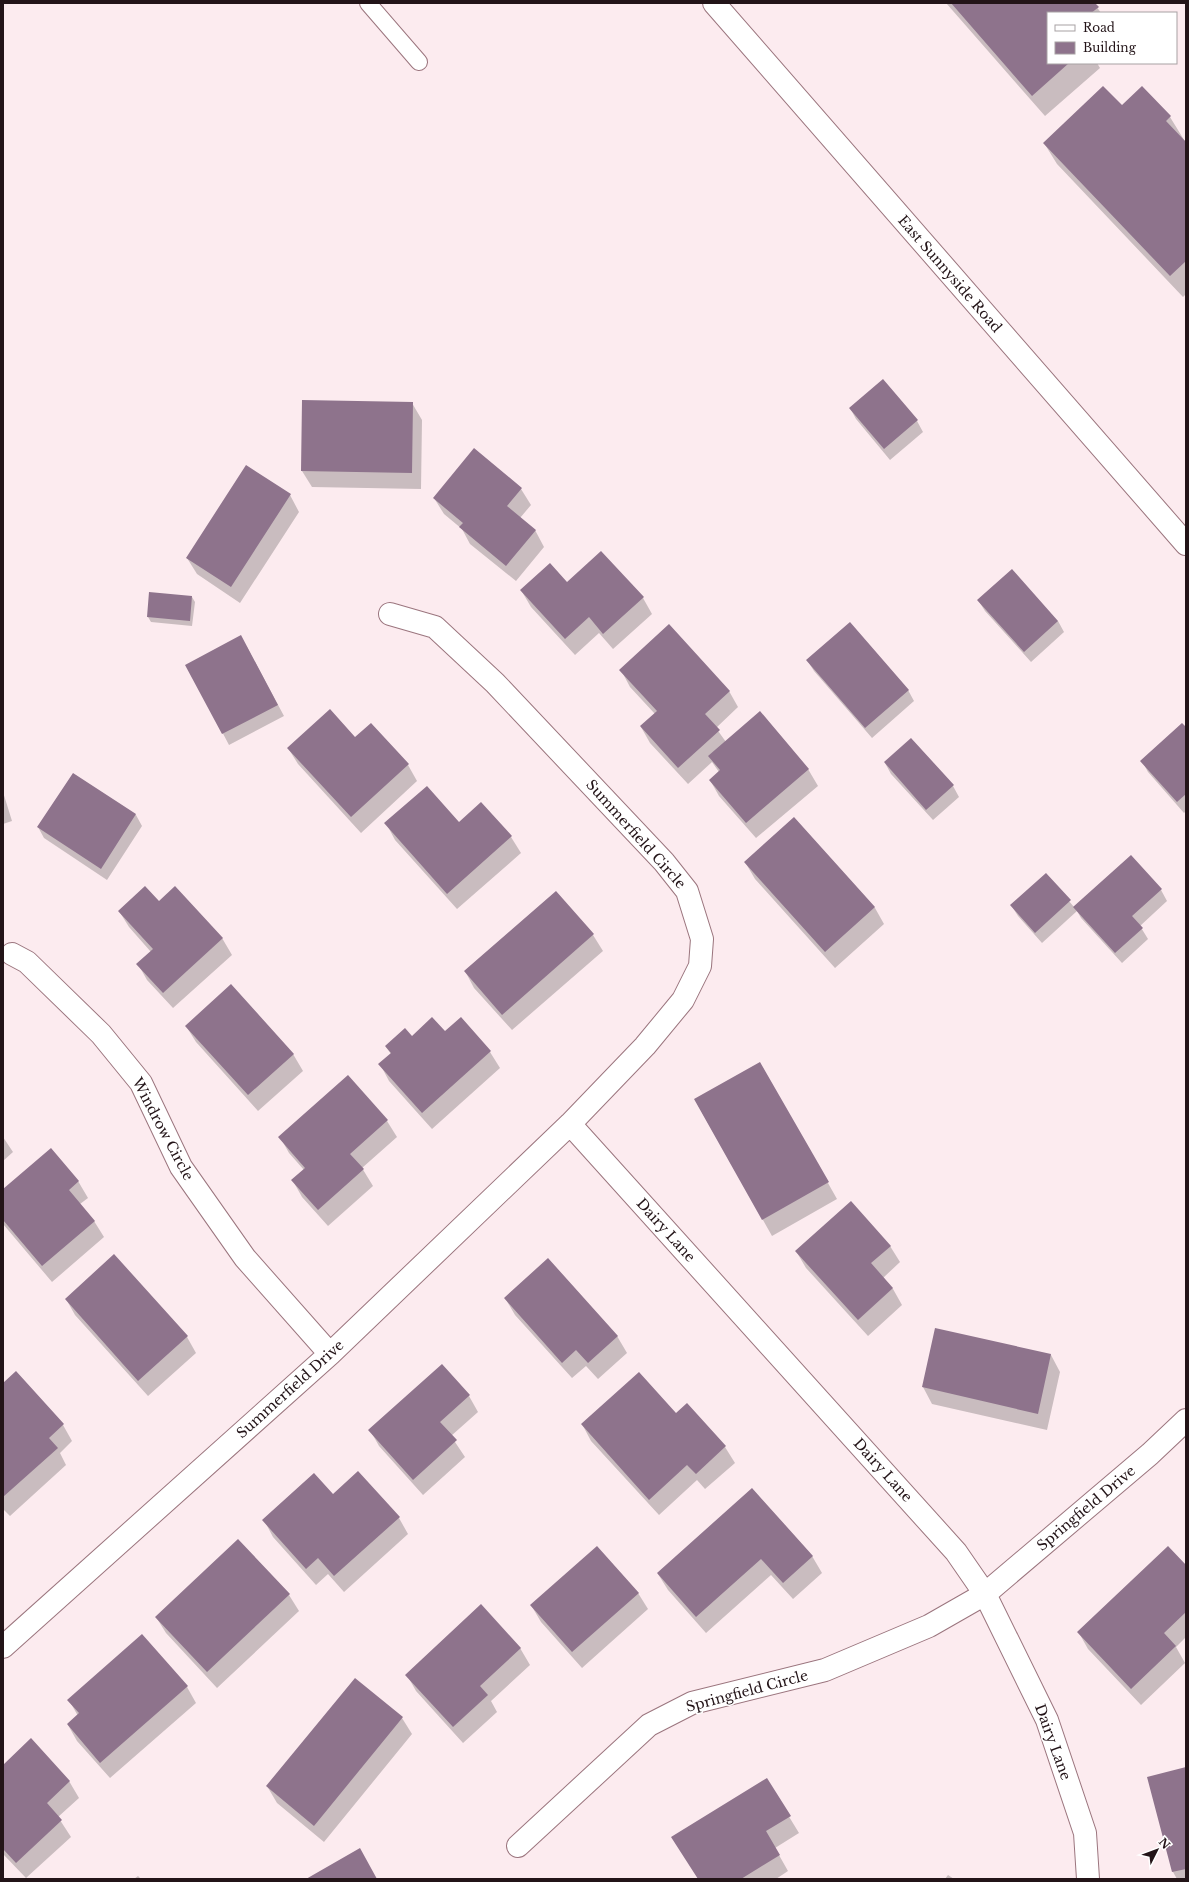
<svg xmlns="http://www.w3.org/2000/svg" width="1189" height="1882" viewBox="0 0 1189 1882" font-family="'Libre Baskerville',serif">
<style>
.shadow{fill:#0003}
.building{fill:#8e738c}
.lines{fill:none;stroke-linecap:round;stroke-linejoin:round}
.service-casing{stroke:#9b757e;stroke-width:18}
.minor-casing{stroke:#9b757e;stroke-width:24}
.primary-casing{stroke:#9b757e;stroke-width:24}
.service{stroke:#fff;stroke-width:16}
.minor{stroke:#fff;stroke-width:22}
.primary{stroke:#fff;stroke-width:22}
.labels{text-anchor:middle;stroke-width:3;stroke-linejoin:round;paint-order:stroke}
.street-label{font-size:14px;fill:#231418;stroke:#fff}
</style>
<rect width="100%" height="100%" fill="#fcebef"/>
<!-- shadow -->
<path class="shadow" d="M 946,3 L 1094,3 L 1101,13 L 1048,13 L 1048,63 L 1097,63 L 1100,68 L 1045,116 Z
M 1121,107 L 1170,117 L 1186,143 L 1186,294 L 1183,297 L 1057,164 L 1044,143 Z
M 412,403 L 422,420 L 421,489 L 312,487 L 302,471 Z
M 850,408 L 917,421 L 923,432 L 890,460 L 856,419 Z
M 521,489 L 531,505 L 520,518 L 535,530 L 544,547 L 516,581 L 470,544 L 462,529 L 444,514 L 434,498 Z
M 290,495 L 299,512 L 240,603 L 197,574 L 187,558 Z
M 567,584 L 643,598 L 652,614 L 613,649 L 599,633 L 575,655 L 531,607 L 521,590 Z
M 192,597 L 195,602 L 192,626 L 151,622 L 148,617 Z
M 978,600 L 1058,621 L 1064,632 L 1031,662 L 985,611 Z
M 247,647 L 284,716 L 229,745 L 187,665 Z
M 807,660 L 908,690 L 914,701 L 872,738 L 814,671 Z
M 621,670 L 729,691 L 738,707 L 716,728 L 726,742 L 808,769 L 818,786 L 756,838 L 719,796 L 710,780 L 719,772 L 712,762 L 688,784 L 650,743 L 641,727 L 655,714 L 630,687 Z
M 1186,729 L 1186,811 L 1184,813 L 1148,772 L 1142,761 Z
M 355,738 L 408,765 L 417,781 L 361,833 L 298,764 L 288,748 Z
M 885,763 L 953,786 L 959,797 L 933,820 L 891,774 Z
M 73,774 L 136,815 L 142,826 L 107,880 L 44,838 L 38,827 Z
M 3,792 L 12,821 L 3,824 Z
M 481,804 L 511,837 L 521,853 L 457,909 L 395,840 L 386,823 L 459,823 Z
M 794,818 L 875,908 L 884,924 L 835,968 L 755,879 L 745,862 Z
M 1046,874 L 1074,907 L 1161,890 L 1167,901 L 1140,926 L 1148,939 L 1122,963 L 1081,918 L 1077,911 L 1042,943 L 1018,916 L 1011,905 Z
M 556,892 L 593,935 L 603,951 L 512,1030 L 474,988 L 465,971 Z
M 159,903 L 222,938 L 232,955 L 173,1008 L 147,980 L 138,964 L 151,952 L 129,927 L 119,911 Z
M 461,1019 L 490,1052 L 500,1068 L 432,1129 L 389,1081 L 380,1064 L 391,1054 L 386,1047 L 412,1037 L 445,1033 Z
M 186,1026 L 293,1054 L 303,1071 L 258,1111 L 196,1042 Z
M 760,1063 L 837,1199 L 772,1236 L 695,1100 Z
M 348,1077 L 387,1121 L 397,1137 L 362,1168 L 373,1186 L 328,1226 L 302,1197 L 293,1181 L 304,1170 L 289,1153 L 280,1137 Z
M 3,1137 L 13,1152 L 3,1161 Z
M 78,1181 L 88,1198 L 80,1204 L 94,1221 L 104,1237 L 52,1282 L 3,1224 L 3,1190 Z
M 890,1246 L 900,1262 L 883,1278 L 893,1289 L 902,1305 L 868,1336 L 806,1268 L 796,1251 Z
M 505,1298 L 617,1336 L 627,1353 L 598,1379 L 586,1366 L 572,1378 L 515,1315 Z
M 66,1299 L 187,1337 L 196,1353 L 148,1396 L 75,1315 Z
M 936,1329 L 1051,1355 L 1060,1372 L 1047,1430 L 932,1404 L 923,1387 Z
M 442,1366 L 469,1396 L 478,1412 L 451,1436 L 465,1457 L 423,1495 L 379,1446 L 370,1430 Z
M 3,1385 L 63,1425 L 72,1441 L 60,1453 L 66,1465 L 10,1516 L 3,1509 Z
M 676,1415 L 725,1447 L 735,1463 L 705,1489 L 697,1480 L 659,1515 L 591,1441 L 582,1424 Z
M 358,1473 L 399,1518 L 408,1534 L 344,1592 L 328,1574 L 316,1585 L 273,1537 L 264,1520 L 333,1495 Z
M 752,1489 L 812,1556 L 822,1573 L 793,1599 L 771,1575 L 706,1633 L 668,1590 L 658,1574 Z
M 1186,1567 L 1186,1637 L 1176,1647 L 1185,1663 L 1141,1705 L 1088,1649 L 1079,1633 Z
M 638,1593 L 648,1609 L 582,1668 L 541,1622 L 531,1605 Z
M 289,1595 L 299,1611 L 217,1688 L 166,1633 L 156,1617 Z
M 520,1648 L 530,1665 L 491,1701 L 497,1712 L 463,1743 L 416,1691 L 407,1675 Z
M 355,1680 L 402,1718 L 412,1734 L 324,1842 L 277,1803 L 267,1786 Z
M 187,1687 L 196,1703 L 110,1778 L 77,1741 L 68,1725 L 78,1716 L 69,1700 Z
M 3,1766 L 69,1781 L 79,1798 L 58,1817 L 71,1837 L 26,1878 L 3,1854 Z
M 1186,1768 L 1186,1879 L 1177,1879 L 1173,1872 L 1148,1778 Z
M 766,1779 L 799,1833 L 775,1848 L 788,1871 L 776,1879 L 698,1879 Z
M 948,1875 L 954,1879 L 945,1879 Z
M 138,1876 L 141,1879 L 134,1879 Z"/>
<!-- building -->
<path class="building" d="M 951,3 L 1095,3 L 1099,7 L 1091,13 L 1048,13 L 1048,63 L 1069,63 L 1032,96 Z
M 1103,86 L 1122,105 L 1142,86 L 1171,116 L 1166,121 L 1186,142 L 1186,261 L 1170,276 L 1043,143 Z
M 883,379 L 918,420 L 884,449 L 849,408 Z
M 302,400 L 413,402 L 412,473 L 301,471 Z
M 474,448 L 522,488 L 507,506 L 536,530 L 506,566 L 459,527 L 463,523 L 433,498 Z
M 246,465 L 291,494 L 231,587 L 186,558 Z
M 601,551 L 644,597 L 603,634 L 589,617 L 565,639 L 520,590 L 550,563 L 567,582 Z
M 1012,569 L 1058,621 L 1024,652 L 977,600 Z
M 149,592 L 192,596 L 190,621 L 147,617 Z
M 850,622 L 909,690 L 865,728 L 806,660 Z
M 669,624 L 730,691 L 705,714 L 720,730 L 678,768 L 640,726 L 657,711 L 619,670 Z
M 241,635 L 278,705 L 222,734 L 185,665 Z
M 330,709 L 355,737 L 371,723 L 409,764 L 351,817 L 287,748 Z
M 760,711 L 809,769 L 746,823 L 709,780 L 720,770 L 708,756 Z
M 1182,723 L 1186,727 L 1186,794 L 1177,802 L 1140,761 Z
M 911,738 L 954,785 L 926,810 L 884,762 Z
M 73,773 L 136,814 L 101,869 L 37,827 Z
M 427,786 L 459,822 L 481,802 L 512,836 L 447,894 L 384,823 Z
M 794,817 L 875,907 L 825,952 L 744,862 Z
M 1131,855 L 1162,889 L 1132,916 L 1143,928 L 1115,953 L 1073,907 Z
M 1046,873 L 1071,900 L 1035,933 L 1010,905 Z
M 145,886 L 159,901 L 175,886 L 223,938 L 163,993 L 136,964 L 153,949 L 118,911 Z
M 556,891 L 594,934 L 502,1015 L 464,971 Z
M 231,984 L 294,1054 L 248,1095 L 185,1026 Z
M 432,1017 L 445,1031 L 461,1017 L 491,1051 L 422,1113 L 378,1064 L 391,1053 L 385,1046 L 405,1028 L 412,1036 Z
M 760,1062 L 829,1182 L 762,1220 L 694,1099 Z
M 348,1075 L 388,1120 L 350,1154 L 364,1169 L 318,1210 L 291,1180 L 305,1168 L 278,1137 Z
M 51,1148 L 79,1181 L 69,1190 L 95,1221 L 42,1266 L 3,1220 L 3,1189 Z
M 851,1201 L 891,1246 L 871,1263 L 893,1288 L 858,1320 L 795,1251 Z
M 114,1254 L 188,1336 L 138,1381 L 65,1299 Z
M 548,1258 L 618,1336 L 588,1363 L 576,1350 L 562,1363 L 504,1298 Z
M 935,1328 L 1051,1354 L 1038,1414 L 922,1387 Z
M 442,1364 L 470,1395 L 440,1422 L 457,1440 L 413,1480 L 368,1430 Z
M 16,1371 L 64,1424 L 49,1438 L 58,1448 L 3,1497 L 3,1383 Z
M 639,1372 L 676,1413 L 687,1403 L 726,1446 L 696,1474 L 687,1465 L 649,1500 L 581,1424 Z
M 358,1471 L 400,1517 L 334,1576 L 318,1558 L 306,1569 L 262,1520 L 314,1473 L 333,1494 Z
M 752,1488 L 813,1556 L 783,1583 L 761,1559 L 696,1617 L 657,1573 Z
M 238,1539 L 290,1594 L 207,1672 L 155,1617 Z
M 597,1546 L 639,1593 L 572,1652 L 530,1605 Z
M 1168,1546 L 1186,1565 L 1186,1612 L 1164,1633 L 1176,1646 L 1131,1689 L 1077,1632 Z
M 481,1604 L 521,1648 L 480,1686 L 488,1695 L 453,1727 L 405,1675 Z
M 142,1634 L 188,1686 L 100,1763 L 67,1724 L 79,1713 L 67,1700 Z
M 355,1678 L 403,1717 L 314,1826 L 266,1786 Z
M 31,1738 L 70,1781 L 47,1803 L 62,1820 L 16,1863 L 3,1849 L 3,1765 Z
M 1186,1767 L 1186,1869 L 1172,1872 L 1147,1777 Z
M 767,1778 L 791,1816 L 766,1831 L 780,1855 L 741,1879 L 698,1879 L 671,1837 Z
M 360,1848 L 377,1879 L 306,1879 Z"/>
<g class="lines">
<!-- service casing -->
<g class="service-casing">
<path id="service" d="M 368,3 L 419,62"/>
</g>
<!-- minor casing -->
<g class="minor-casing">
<path id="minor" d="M 12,954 L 27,962 L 101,1034 L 141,1083 L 181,1167 L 245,1258 L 330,1354
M 570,1124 L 956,1552 L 985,1594 L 1047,1720 L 1085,1833 L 1088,1879
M 3,1647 L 330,1354 L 570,1124 L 645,1046 L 683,1000 L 700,966 L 702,939 L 687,891 L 664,862 L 495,683 L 435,627 L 390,614
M 518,1846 L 649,1725 L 692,1703 L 825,1670 L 929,1626 L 985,1594 L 1150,1454 L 1186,1420"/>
</g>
<!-- primary casing -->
<g class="primary-casing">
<path id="primary" d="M 714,3 L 1186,544"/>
</g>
<!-- service -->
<use href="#service" class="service"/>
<!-- minor -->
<use href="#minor" class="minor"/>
<!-- primary -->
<use href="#primary" class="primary"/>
</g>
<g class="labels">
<!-- street labels -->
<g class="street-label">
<text transform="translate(950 274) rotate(49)" y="5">East Sunnyside Road</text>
<text transform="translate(636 834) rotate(48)" y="5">Summerfield Circle</text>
<text transform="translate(163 1129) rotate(62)" y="5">Windrow Circle</text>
<text transform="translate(666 1230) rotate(48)" y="5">Dairy Lane</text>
<text transform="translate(290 1389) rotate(-42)" y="5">Summerfield Drive</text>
<text transform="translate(883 1470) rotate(48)" y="5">Dairy Lane</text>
<text transform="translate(1086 1508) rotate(-40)" y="5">Springfield Drive</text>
<text transform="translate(747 1691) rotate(-15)" y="5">Springfield Circle</text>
<text transform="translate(1053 1742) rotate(70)" y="5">Dairy Lane</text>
</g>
</g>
<!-- border -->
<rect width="1189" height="1882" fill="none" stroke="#231418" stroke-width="8"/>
<!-- legend -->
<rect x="1047" y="12" width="130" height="52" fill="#ffffff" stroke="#a7a1a3"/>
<rect x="1055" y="25" width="20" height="6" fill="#ffffff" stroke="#a7a1a3"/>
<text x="1083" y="32" font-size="12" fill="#231418">Road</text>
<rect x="1055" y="42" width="20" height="12" fill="#8e738c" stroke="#a7a1a3"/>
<text x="1083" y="52" font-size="12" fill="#231418">Building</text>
<!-- north arrow -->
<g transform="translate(1157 1850) rotate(48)" stroke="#ffffff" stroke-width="3" paint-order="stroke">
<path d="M0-3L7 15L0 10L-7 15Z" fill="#231418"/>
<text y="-6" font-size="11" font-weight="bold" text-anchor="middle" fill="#231418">N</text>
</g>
</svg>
